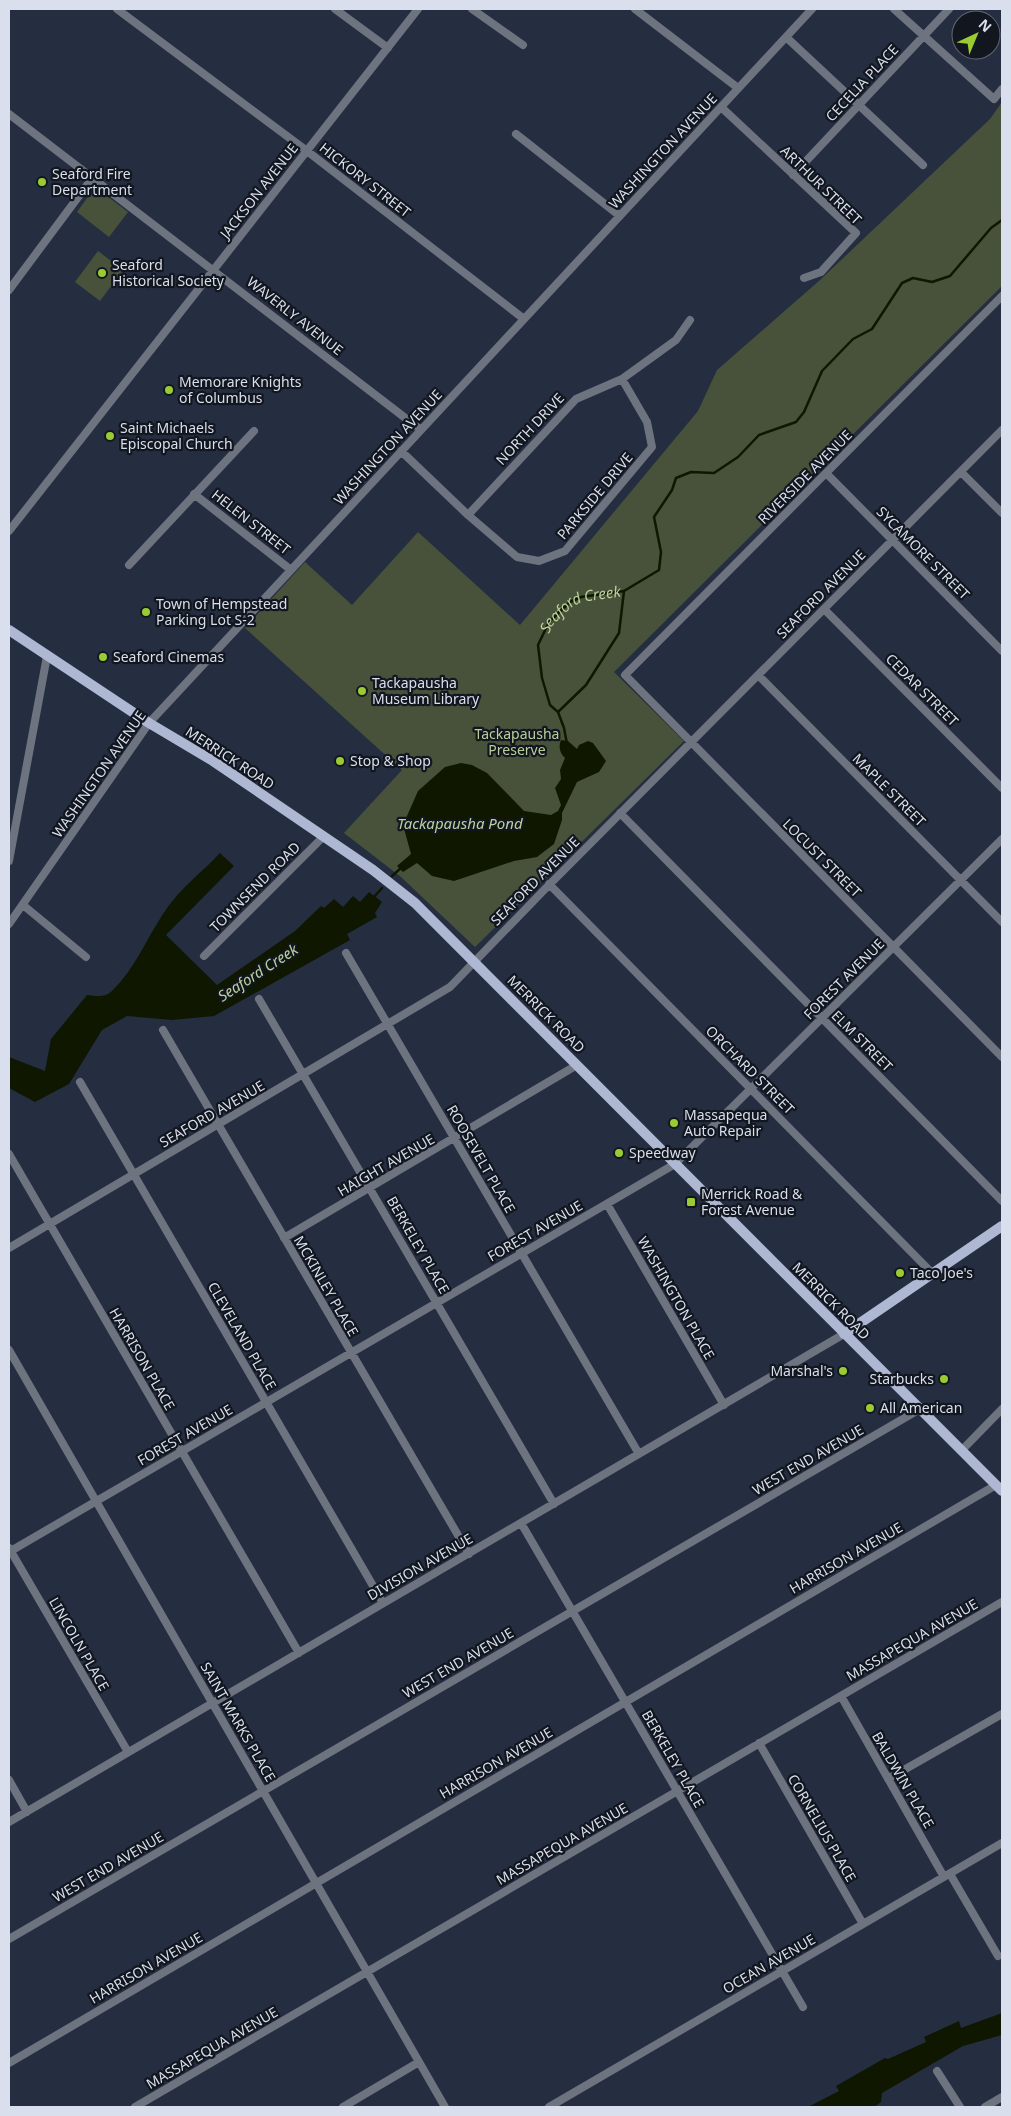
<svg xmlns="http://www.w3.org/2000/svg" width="1011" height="2116" viewBox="0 0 1011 2116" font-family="'Noto Sans',sans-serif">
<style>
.green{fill:#48523a}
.water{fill:#0f1701}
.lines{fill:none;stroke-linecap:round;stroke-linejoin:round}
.stream{stroke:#0f1701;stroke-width:2.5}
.minor{stroke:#6e7380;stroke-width:8}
.major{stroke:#aeb8d3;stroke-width:10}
.poi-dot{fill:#9bcb33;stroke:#12161f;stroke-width:2}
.labels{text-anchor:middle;stroke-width:4.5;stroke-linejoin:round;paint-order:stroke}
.street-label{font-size:14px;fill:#d9dfec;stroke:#12161f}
.poi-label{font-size:14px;fill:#d9dfec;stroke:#12161f;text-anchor:start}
.park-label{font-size:14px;fill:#b9cf99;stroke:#12161f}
.water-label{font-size:15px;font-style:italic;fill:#bbd19b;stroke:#12161f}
</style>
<rect width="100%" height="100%" fill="#252d41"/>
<!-- green -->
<path class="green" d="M 1002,102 L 1002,286 L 614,672 L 684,741 L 475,947 L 401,877 L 344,833 L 402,770 L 245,628 L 305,562 L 352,605 L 418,532 L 520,625 L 698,411 L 717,370 L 820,280 L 990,119 Z
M 95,187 L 128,212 L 109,237 L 77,212 Z
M 98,251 L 123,270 L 100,301 L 75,282 Z"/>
<!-- water -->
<path class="water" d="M 561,740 L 568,741 L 577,749 L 579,745 L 588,741 L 593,743 L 606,761 L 599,772 L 577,782 L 562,813 L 562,820 L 554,844 L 537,857 L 514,861 L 454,881 L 432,876 L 417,863 L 403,872 L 397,866 L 411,854 L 403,825 L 418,791 L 445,767 L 461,763 L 472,765 L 487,773 L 524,811 L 551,815 L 558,811 L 561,805 L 555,788 L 561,779 L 560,770 L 565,758 C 560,753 558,747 561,740 Z
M 220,853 L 234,866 L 166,935 L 217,985 L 295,931 L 321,906 L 324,908 L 334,899 L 343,907 L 353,896 L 360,902 L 369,892 L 382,902 L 375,913 L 377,917 L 347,934 L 350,940 L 214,1016 L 172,1020 L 127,1016 L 102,1030 L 69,1084 L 35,1102 L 9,1088 L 9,1057 L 45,1071 L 51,1039 L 87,995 C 96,996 105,998 112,991 C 136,968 148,935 167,908 C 181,888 203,871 220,853 Z
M 1002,2013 L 1002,2035 L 963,2046 L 882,2093 L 881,2102 L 874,2107 L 808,2107 L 839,2091 L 836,2086 L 885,2058 L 888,2059 L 926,2042 L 924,2037 L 959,2021 L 961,2028 Z"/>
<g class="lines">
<!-- stream -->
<g class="stream">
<path d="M 558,712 L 586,685 L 619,633 L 624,591"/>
<path id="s1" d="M 567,744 L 564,728 L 558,712 L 550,705 L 542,678 L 538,645 L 549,622 L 570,602 L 581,597 L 624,591 L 659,570 L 661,552 L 654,517 L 672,490 L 676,478 L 691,472 L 714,473 L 738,457 L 759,435 L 796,422 L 804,412 L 822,371 L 853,339 L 872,329 L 902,283 L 913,278 L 932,282 L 950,276 L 991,228 L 1002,220"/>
<path d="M 392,876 L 401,868"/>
<path d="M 373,898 L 382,888"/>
</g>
<!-- minor -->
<path class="minor" d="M 117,9 L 307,151 L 524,319
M 335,9 L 388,48
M 472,9 L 523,45
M 635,9 L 738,88
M 894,9 L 994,99 L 1002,89
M 786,37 L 923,165
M 721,107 L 856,233 L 821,272 L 804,278
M 9,114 L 421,430
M 516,134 L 620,216
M 793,175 L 949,9
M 9,290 L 93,177
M 1002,296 L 625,675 L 1002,1057
M 401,451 L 468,515 L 517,557 L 539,561 L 565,551 L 652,447 L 647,422 L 622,379
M 961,472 L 1002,513
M 826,473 L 1002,651
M 194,494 L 291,570
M 468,515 L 576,399 L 622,379 L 676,340 L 690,320
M 9,531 L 418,9
M 129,565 L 254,431
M 824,609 L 1002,788
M 758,675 L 1002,922
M 620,813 L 1002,1201
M 9,861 L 47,656
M 549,884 L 933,1274
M 23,905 L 86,957
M 9,924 L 149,723 L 812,9
M 346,953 L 639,1454
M 204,956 L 324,836
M 259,999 L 554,1504
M 163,1030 L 469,1554
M 80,1082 L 383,1603
M 9,1154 L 299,1653
M 607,1204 L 724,1405
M 284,1238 L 577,1065
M 9,1248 L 450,987 L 545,889 L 1002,430
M 9,1350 L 445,2107
M 961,1451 L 1002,1409
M 521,1523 L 803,2007
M 9,1548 L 128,1752
M 9,1552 L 675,1164 L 1002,839
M 841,1696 L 944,1877
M 759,1743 L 863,1924
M 888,1779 L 1002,1714
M 9,1780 L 27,1812
M 9,1822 L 844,1334
M 950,1874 L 998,1956
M 9,1939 L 920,1409
M 9,2063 L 996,1485
M 937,2071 L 960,2107
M 135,2107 L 1002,1602
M 343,2107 L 419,2062
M 549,2107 L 1002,1843
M 985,2107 L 1002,2097"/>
<!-- major -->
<path class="major" d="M 9,630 L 149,723 L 213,761 L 373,870 L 415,903 L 1002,1491
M 844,1334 L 1002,1226"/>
</g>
<!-- markers -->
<g class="poi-dot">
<circle cx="42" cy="182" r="5"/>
<circle cx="102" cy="273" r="5"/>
<circle cx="169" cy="390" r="5"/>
<circle cx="110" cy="436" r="5"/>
<circle cx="146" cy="612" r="5"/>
<circle cx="103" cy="657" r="5"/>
<circle cx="362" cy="691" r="5"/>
<circle cx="340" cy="761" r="5"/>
<circle cx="674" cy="1123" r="5"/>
<circle cx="619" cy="1153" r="5"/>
<rect x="686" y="1197" width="10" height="10" rx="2.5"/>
<circle cx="900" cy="1273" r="5"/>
<circle cx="843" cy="1371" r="5"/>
<circle cx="944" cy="1379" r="5"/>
<circle cx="870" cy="1408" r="5"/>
</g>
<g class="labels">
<!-- street labels -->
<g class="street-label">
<text transform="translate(862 83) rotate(-47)" y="5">CECELIA PLACE</text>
<text transform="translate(663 151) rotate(-47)" y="5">WASHINGTON AVENUE</text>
<text transform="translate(365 180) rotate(38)" y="5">HICKORY STREET</text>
<text transform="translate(821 185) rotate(44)" y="5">ARTHUR STREET</text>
<text transform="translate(259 191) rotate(-52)" y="5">JACKSON AVENUE</text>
<text transform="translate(295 316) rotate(38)" y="5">WAVERLY AVENUE</text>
<text transform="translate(530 429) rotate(-47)" y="5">NORTH DRIVE</text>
<text transform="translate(388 447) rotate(-47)" y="5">WASHINGTON AVENUE</text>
<text transform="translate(805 477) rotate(-45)" y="5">RIVERSIDE AVENUE</text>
<text transform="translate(595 496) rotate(-50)" y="5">PARKSIDE DRIVE</text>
<text transform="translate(251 522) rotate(38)" y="5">HELEN STREET</text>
<text transform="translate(923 553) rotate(45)" y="5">SYCAMORE STREET</text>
<text transform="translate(821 594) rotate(-45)" y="5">SEAFORD AVENUE</text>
<text transform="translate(922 690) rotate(45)" y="5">CEDAR STREET</text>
<text transform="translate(230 758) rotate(33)" y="5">MERRICK ROAD</text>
<text transform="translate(99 774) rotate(-55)" y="5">WASHINGTON AVENUE</text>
<text transform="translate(889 790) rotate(45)" y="5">MAPLE STREET</text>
<text transform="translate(822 858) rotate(45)" y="5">LOCUST STREET</text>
<text transform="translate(535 881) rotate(-45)" y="5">SEAFORD AVENUE</text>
<text transform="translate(255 887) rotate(-45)" y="5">TOWNSEND ROAD</text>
<text transform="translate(844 979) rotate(-45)" y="5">FOREST AVENUE</text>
<text transform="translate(546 1014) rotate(45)" y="5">MERRICK ROAD</text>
<text transform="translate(862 1041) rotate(45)" y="5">ELM STREET</text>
<text transform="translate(750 1070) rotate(45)" y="5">ORCHARD STREET</text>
<text transform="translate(212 1114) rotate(-30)" y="5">SEAFORD AVENUE</text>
<text transform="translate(481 1159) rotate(60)" y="5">ROOSEVELT PLACE</text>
<text transform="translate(386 1165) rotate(-30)" y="5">HAIGHT AVENUE</text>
<text transform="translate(535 1231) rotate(-30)" y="5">FOREST AVENUE</text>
<text transform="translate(418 1245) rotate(60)" y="5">BERKELEY PLACE</text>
<text transform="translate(326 1286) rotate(60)" y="5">MCKINLEY PLACE</text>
<text transform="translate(676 1298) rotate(60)" y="5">WASHINGTON PLACE</text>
<text transform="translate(831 1301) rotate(45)" y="5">MERRICK ROAD</text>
<text transform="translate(242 1336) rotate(60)" y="5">CLEVELAND PLACE</text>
<text transform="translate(142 1359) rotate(60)" y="5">HARRISON PLACE</text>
<text transform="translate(185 1435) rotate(-30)" y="5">FOREST AVENUE</text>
<text transform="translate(808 1460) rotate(-30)" y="5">WEST END AVENUE</text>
<text transform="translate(846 1558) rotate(-30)" y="5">HARRISON AVENUE</text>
<text transform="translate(420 1567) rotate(-30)" y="5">DIVISION AVENUE</text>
<text transform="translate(912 1640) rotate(-30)" y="5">MASSAPEQUA AVENUE</text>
<text transform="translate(79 1644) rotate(60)" y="5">LINCOLN PLACE</text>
<text transform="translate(458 1663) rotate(-30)" y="5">WEST END AVENUE</text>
<text transform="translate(238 1722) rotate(60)" y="5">SAINT MARKS PLACE</text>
<text transform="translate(673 1759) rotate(60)" y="5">BERKELEY PLACE</text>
<text transform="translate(496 1763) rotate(-30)" y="5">HARRISON AVENUE</text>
<text transform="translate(903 1780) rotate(60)" y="5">BALDWIN PLACE</text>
<text transform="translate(822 1828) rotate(60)" y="5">CORNELIUS PLACE</text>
<text transform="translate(562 1844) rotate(-30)" y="5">MASSAPEQUA AVENUE</text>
<text transform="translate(108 1867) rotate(-30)" y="5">WEST END AVENUE</text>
<text transform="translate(769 1964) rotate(-30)" y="5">OCEAN AVENUE</text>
<text transform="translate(146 1968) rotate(-30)" y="5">HARRISON AVENUE</text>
<text transform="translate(212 2048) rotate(-30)" y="5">MASSAPEQUA AVENUE</text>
</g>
<!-- poi labels -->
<g class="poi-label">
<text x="52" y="179">Seaford Fire<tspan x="52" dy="16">Department</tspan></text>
<text x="112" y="270">Seaford<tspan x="112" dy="16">Historical Society</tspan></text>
<text x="179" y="387">Memorare Knights<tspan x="179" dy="16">of Columbus</tspan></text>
<text x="120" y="433">Saint Michaels<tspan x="120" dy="16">Episcopal Church</tspan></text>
<text x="156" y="609">Town of Hempstead<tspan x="156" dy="16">Parking Lot S-2</tspan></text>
<text x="113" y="662">Seaford Cinemas</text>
<text x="372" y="688">Tackapausha<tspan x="372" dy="16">Museum Library</tspan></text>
<text x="350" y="766">Stop &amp; Shop</text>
<text x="684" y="1120">Massapequa<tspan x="684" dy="16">Auto Repair</tspan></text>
<text x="629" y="1158">Speedway</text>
<text x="701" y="1199">Merrick Road &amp;<tspan x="701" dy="16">Forest Avenue</tspan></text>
<text x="910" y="1278">Taco Joe's</text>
<text x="833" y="1376" text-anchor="end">Marshal's</text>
<text x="934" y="1384" text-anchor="end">Starbucks</text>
<text x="880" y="1413">All American</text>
</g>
<!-- park labels -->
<g class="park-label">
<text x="517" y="739">Tackapausha<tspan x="517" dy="16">Preserve</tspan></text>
</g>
<!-- water labels -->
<g class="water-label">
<text dy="5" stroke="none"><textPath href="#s1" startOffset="166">Seaford Creek</textPath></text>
<text x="460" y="829">Tackapausha Pond</text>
<text transform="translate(258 973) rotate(-33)" y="5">Seaford Creek</text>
</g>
</g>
<!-- border -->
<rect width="1011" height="2116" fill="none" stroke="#d9dfec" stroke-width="20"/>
<!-- north arrow -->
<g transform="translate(976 35) rotate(44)"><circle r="24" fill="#12161f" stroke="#626671"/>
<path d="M0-4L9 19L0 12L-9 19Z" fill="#9bcb33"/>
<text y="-8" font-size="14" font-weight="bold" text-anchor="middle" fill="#d9dfec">N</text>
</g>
</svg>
